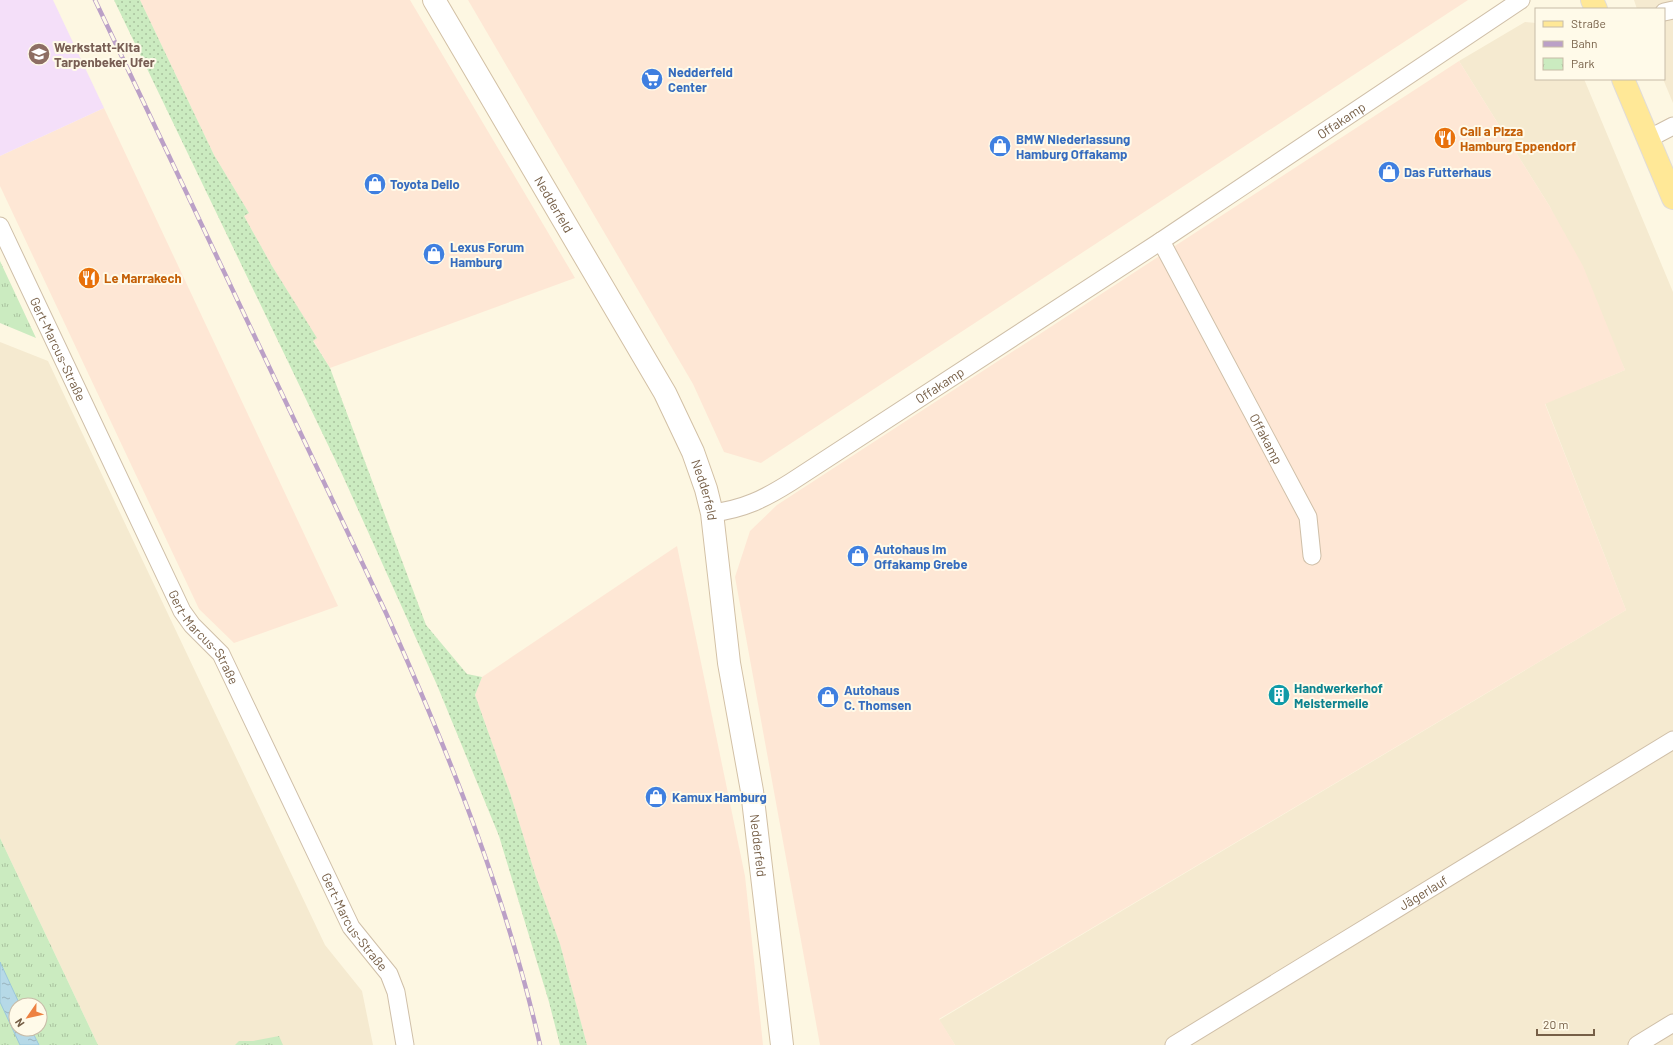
<svg xmlns="http://www.w3.org/2000/svg" width="1673" height="1045" viewBox="0 0 1673 1045" font-family="Barlow,sans-serif">
<style>
.residential{fill:#f5ead0}
.commercial{fill:#fee7d5}
.education{fill:#f4dff9}
.grass{fill:url(#grass-dots)}
.park{fill:url(#park-tufts);fill-rule:evenodd}
.water{fill:url(#water-ripples);stroke:#9bc7da}
.lines{fill:none;stroke-linecap:round;stroke-linejoin:round}
.minor-casing{stroke:#cfbfa8;stroke-width:19}
.secondary-casing{stroke:#d2c0a5;stroke-width:24}
.primary-casing{stroke:#e1dcd7;stroke-width:24}
.minor{stroke:#fff;stroke-width:17}
.secondary{stroke:#fff;stroke-width:22}
.primary{stroke:#ffe897;stroke-width:22}
.rail-casing{stroke:#bba0c7;stroke-width:4.5}
.rail{stroke:#fffae9;stroke-width:3;stroke-dasharray:9;stroke-linecap:butt}
.labels{text-anchor:middle;stroke-width:4;stroke-linejoin:round;paint-order:stroke}
.education-label{font-size:13px;font-weight:bold;fill:#785e54;stroke:#fffae9;text-anchor:start}
.shop-label{font-size:13px;font-weight:bold;fill:#366cbe;stroke:#fffae9;text-anchor:start}
.street-label{font-size:13px;fill:#765f47;stroke:#fffae9}
.food-label{font-size:13px;font-weight:bold;fill:#c56008;stroke:#fffae9;text-anchor:start}
.culture-label{font-size:13px;font-weight:bold;fill:#0d838f;stroke:#fffae9;text-anchor:start}
</style>
<defs>
<pattern id="grass-dots" width="8" height="8" patternUnits="userSpaceOnUse"><rect width="8" height="8" fill="#cbebc0"/><path d="M2 2h.1M6 6h.1" fill="none" stroke="#a9c29e" stroke-width="1.8" stroke-linecap="round"/></pattern>
<pattern id="park-tufts" width="24" height="20" patternUnits="userSpaceOnUse"><rect width="24" height="20" fill="#cbebc0"/><path d="M3 7l-1-3M5 7V3M7 7l1-3M15 17l-1-3M17 17v-4M19 17l1-3" fill="none" stroke="#a9c29e"/></pattern>
<pattern id="water-ripples" width="26" height="14" patternUnits="userSpaceOnUse"><rect width="26" height="14" fill="#b6d9e7"/><path d="M2 4q2-2 4 0t4 0M15 11q2-2 4 0t4 0" fill="none" stroke="#99b3bd"/></pattern>
</defs>
<rect width="100%" height="100%" fill="#fdf7e2"/>
<!-- residential -->
<path class="residential" d="M 1634,0 L 1673,0 L 1673,103 L 1663,79 L 1664,9 L 1637,9 Z
M 1525,22 L 1536,23 L 1536,79 L 1584,79 L 1673,292 L 1673,1045 L 955,1045 L 939,1020 L 1626,610 L 1545,403 L 1625,370 L 1550,207 L 1459,61 Z
M 0,342 L 48,361 L 325,945 L 362,991 L 373,1045 L 98,1045 L 0,838 Z"/>
<!-- commercial -->
<path class="commercial" d="M 140,0 L 410,0 L 575,278 L 330,368 L 313,340 L 316,337 L 272,266 L 244,216 L 249,213 L 214,155 Z
M 468,0 L 1468,0 L 761,463 L 724,452 L 693,384 Z
M 1459,61 L 1550,207 L 1583,266 L 1625,370 L 1545,404 L 1626,610 L 939,1019 L 955,1045 L 820,1045 L 735,577 L 750,531 L 777,505 Z
M 104,108 L 338,606 L 234,643 L 199,609 L 0,186 L 0,156 Z
M 677,546 L 745,876 L 763,1045 L 587,1045 L 560,944 L 536,877 L 510,793 L 475,695 L 482,677 Z"/>
<!-- education -->
<path class="education" d="M 0,0 L 53,0 L 104,108 L 0,156 Z"/>
<!-- grass -->
<path class="grass" d="M 114,0 L 140,0 L 214,155 L 249,213 L 244,216 L 272,266 L 317,338 L 313,341 L 330,368 L 426,625 L 467,674 L 482,677 L 475,695 L 510,793 L 536,877 L 560,944 L 587,1045 L 560,1045 L 549,1002 L 499,836 L 437,685 L 342,474 Z"/>
<!-- park -->
<path class="park" d="M 0,261 L 36,338 L 0,323 Z
M 0,838 L 98,1045 L 0,1045 ZM 16,1005 L 40,1005 L 40,1029 L 16,1029 Z
M 279,1036 L 283,1045 L 235,1045 L 239,1041 L 253,1041 Z"/>
<!-- water -->
<path class="water" d="M 0,962 L 20,1005 L 16,1005 L 16,1029 L 31,1029 L 39,1045 L 20,1045 L 0,1002 Z"/>
<g class="lines">
<!-- minor casing -->
<g class="minor-casing">
<g id="minor">
<path d="M 1664,12 L 1673,10"/>
<path d="M 1648,139 L 1673,126"/>
<path id="s1" d="M 0,226 L 182,611 L 192,625 L 221,654 L 351,927 L 389,974 L 396,992 L 405,1045"/>
<path id="s2" d="M 1161,241 L 1308,517 L 1312,556"/>
<path id="s3" d="M 712,513 C 744,509 764,499 791,482 L 1161,241 L 1521,0"/>
<path id="s4" d="M 1174,1045 L 1673,740"/>
<path d="M 1637,1045 L 1673,1023"/>
</g>
</g>
<!-- secondary casing -->
<g class="secondary-casing">
<g id="secondary">
<path id="s5" d="M 434,0 L 665,393 L 693,452 L 706,489 L 712,513 L 729,663 L 752,791 L 782,1045"/>
</g>
</g>
<!-- primary casing -->
<g class="primary-casing">
<path id="primary" d="M 1592,0 L 1596,9
M 1623,79 L 1673,198"/>
</g>
<!-- minor -->
<use href="#minor" class="minor"/>
<!-- secondary -->
<use href="#secondary" class="secondary"/>
<!-- primary -->
<use href="#primary" class="primary"/>
<!-- rail casing -->
<g class="rail-casing">
<path id="rail" d="M 95,0 L 386,613 C 449,753 506,895 540,1045"/>
</g>
<!-- rail -->
<use href="#rail" class="rail"/>
</g>
<!-- icons -->
<defs>
<g id="school-disc" transform="scale(1.15)"><circle r="9.5" fill="#8d6e63" stroke="#fffae9"/><path d="M0-5L7-2L0 1L-7-2ZM-4 1L0 2.5L4 1V4Q0 6-4 4Z" fill="#fff"/></g>
<g id="supermarket-disc" transform="scale(1.15)"><circle r="9.5" fill="#3f7fe0" stroke="#fffae9"/><path d="M-6-5.5h2.5l.6 2H6L4.5 2H-2.5L-4.4-4H-6ZM-1.5 3.2a1.3 1.3 0 1 0 .1 0ZM3 3.2a1.3 1.3 0 1 0 .1 0Z" fill="#fff"/></g>
<g id="restaurant-disc" transform="scale(1.15)"><circle r="9.5" fill="#e8710a" stroke="#fffae9"/><path d="M-5-6h1v4h1v-4h1v4h1v-4h1v5L-1.5 .5V6h-2V.5L-5-1ZM5-6V6H3V1.5H1.5Q1.5-4 5-6Z" fill="#fff"/></g>
<g id="shop-disc" transform="scale(1.15)"><circle r="9.5" fill="#3f7fe0" stroke="#fffae9"/><path d="M-5-2.5h2.3a2.7 3.5 0 0 1 5.4 0H5L5.5 6h-11ZM-1.5-2.5h3a1.5 2.3 0 0 0-3 0Z" fill="#fff"/></g>
<g id="building-disc" transform="scale(1.15)"><circle r="9.5" fill="#0f9aa8" stroke="#fffae9"/><path d="M-4-6H4V6H1V3H-1V6H-4ZM-2.5-4.3h1.7v1.8h-1.7ZM.8-4.3h1.7v1.8H.8ZM-2.5-1h1.7V.8h-1.7ZM.8-1h1.7V.8H.8Z" fill="#fff"/></g>
</defs>
<g fill-rule="evenodd">
<use href="#school-disc" x="39" y="54"/>
<use href="#supermarket-disc" x="652" y="79"/>
<use href="#restaurant-disc" x="1445" y="138"/>
<use href="#shop-disc" x="1000" y="146"/>
<use href="#shop-disc" x="1389" y="172"/>
<use href="#shop-disc" x="375" y="184"/>
<use href="#shop-disc" x="434" y="254"/>
<use href="#restaurant-disc" x="89" y="278"/>
<use href="#shop-disc" x="858" y="556"/>
<use href="#building-disc" x="1279" y="695"/>
<use href="#shop-disc" x="828" y="697"/>
<use href="#shop-disc" x="656" y="797"/>
</g>
<g class="labels">
<!-- education labels -->
<g class="education-label">
<text x="54" y="52">Werkstatt-Kita<tspan x="54" dy="15">Tarpenbeker Ufer</tspan></text>
</g>
<!-- shop labels -->
<g class="shop-label">
<text x="668" y="77">Nedderfeld<tspan x="668" dy="15">Center</tspan></text>
<text x="1016" y="144">BMW Niederlassung<tspan x="1016" dy="15">Hamburg Offakamp</tspan></text>
<text x="1404" y="177">Das Futterhaus</text>
<text x="390" y="189">Toyota Dello</text>
<text x="450" y="252">Lexus Forum<tspan x="450" dy="15">Hamburg</tspan></text>
<text x="874" y="554">Autohaus im<tspan x="874" dy="15">Offakamp Grebe</tspan></text>
<text x="844" y="695">Autohaus<tspan x="844" dy="15">C. Thomsen</tspan></text>
<text x="672" y="802">Kamux Hamburg</text>
</g>
<!-- street labels -->
<g class="street-label">
<text dy="5" stroke="none"><textPath href="#s3" startOffset="744">Offakamp</textPath></text>
<text dy="5" stroke="none"><textPath href="#s5" startOffset="237">Nedderfeld</textPath></text>
<text dy="5" stroke="none"><textPath href="#s1" startOffset="136">Gert-Marcus-Straße</textPath></text>
<text dy="5" stroke="none"><textPath href="#s3" startOffset="263">Offakamp</textPath></text>
<text dy="5" stroke="none"><textPath href="#s2" startOffset="224">Offakamp</textPath></text>
<text dy="5" stroke="none"><textPath href="#s5" startOffset="561">Nedderfeld</textPath></text>
<text dy="5" stroke="none"><textPath href="#s1" startOffset="460">Gert-Marcus-Straße</textPath></text>
<text dy="5" stroke="none"><textPath href="#s5" startOffset="921">Nedderfeld</textPath></text>
<text dy="5" stroke="none"><textPath href="#s4" startOffset="292">Jägerlauf</textPath></text>
<text dy="5" stroke="none"><textPath href="#s1" startOffset="784">Gert-Marcus-Straße</textPath></text>
</g>
<!-- food labels -->
<g class="food-label">
<text x="1460" y="136">Call a Pizza<tspan x="1460" dy="15">Hamburg Eppendorf</tspan></text>
<text x="104" y="283">Le Marrakech</text>
</g>
<!-- culture labels -->
<g class="culture-label">
<text x="1294" y="693">Handwerkerhof<tspan x="1294" dy="15">Meistermeile</tspan></text>
</g>
</g>
<!-- legend -->
<rect x="1535" y="8" width="130" height="72" fill="#fffae9" stroke="#c8bca8"/>
<rect x="1543" y="21" width="20" height="6" fill="#ffe897" stroke="#c8bca8"/>
<text x="1571" y="28" font-size="12" fill="#765f47">Straße</text>
<rect x="1543" y="41" width="20" height="6" fill="#bba0c7" stroke="#c8bca8"/>
<text x="1571" y="48" font-size="12" fill="#765f47">Bahn</text>
<rect x="1543" y="58" width="20" height="12" fill="url(#park-tufts)" stroke="#c8bca8"/>
<text x="1571" y="68" font-size="12" fill="#765f47">Park</text>
<!-- north arrow -->
<g transform="translate(28 1017) rotate(236)"><circle r="19" fill="#fffae9" stroke="#c8bca8"/>
<path d="M0-3L7 15L0 10L-7 15Z" fill="#ed8141"/>
<text y="-6" font-size="11" font-weight="bold" text-anchor="middle" fill="#765f47">N</text>
</g>
<!-- scale -->
<path d="M1537 1029v6h57v-6" fill="none" stroke="#765f47" stroke-width="2"/>
<text x="1543" y="1029" font-size="12" fill="#765f47" stroke="#fffae9" stroke-width="3" paint-order="stroke">20 m</text>
</svg>
